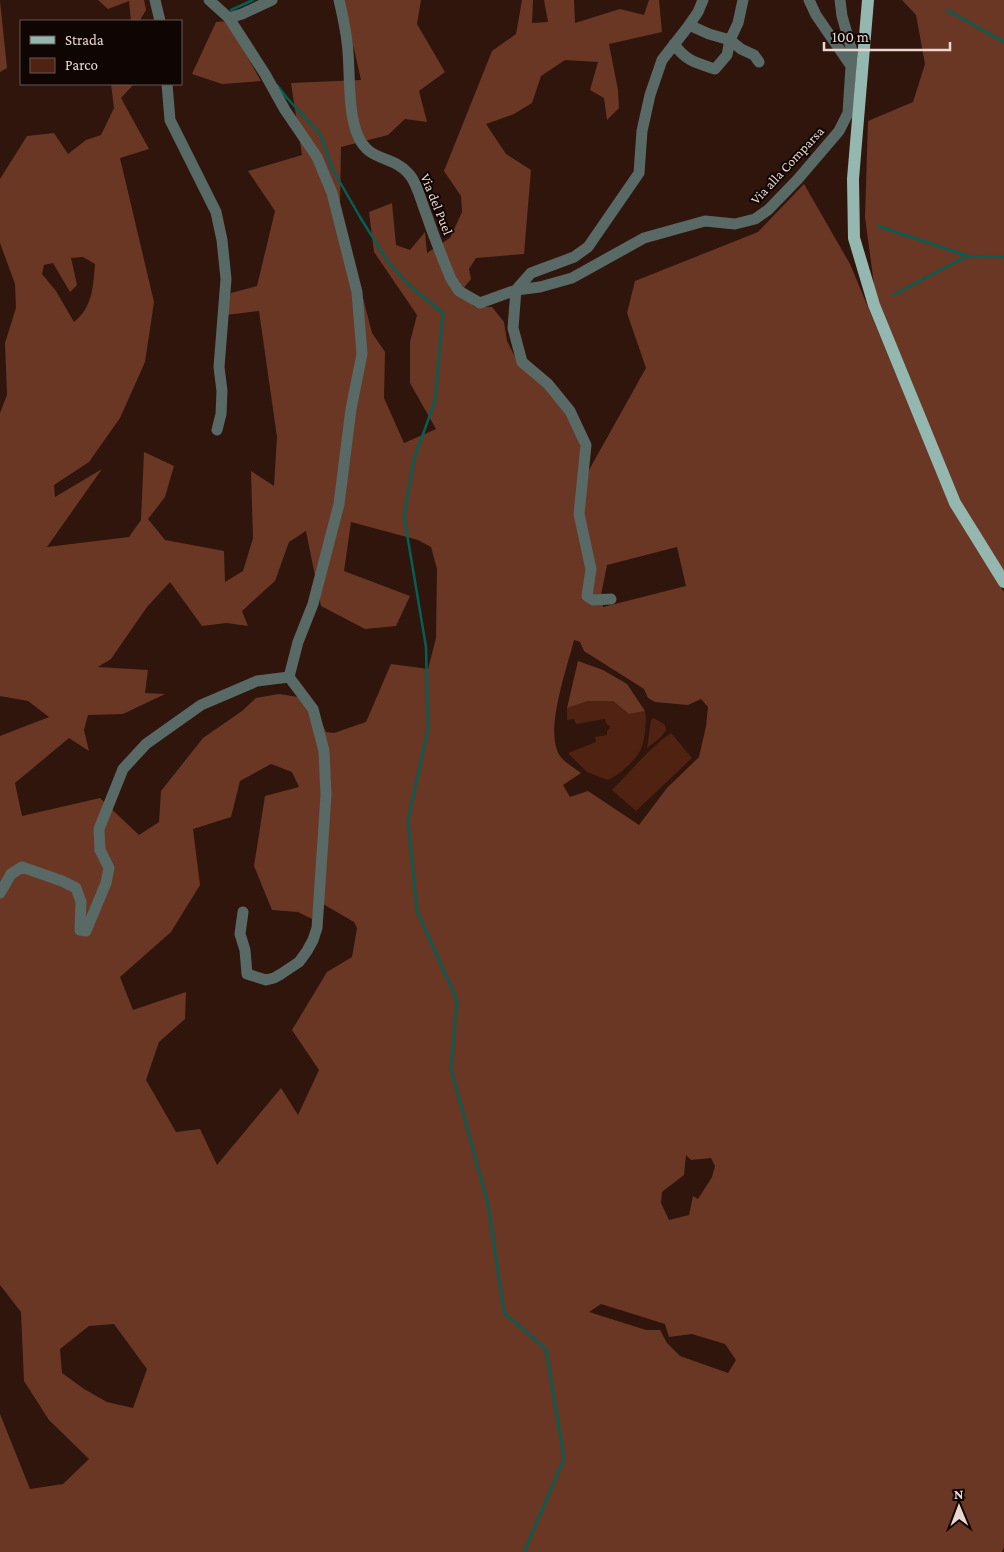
<svg xmlns="http://www.w3.org/2000/svg" width="1004" height="1552" viewBox="0 0 1004 1552" font-family="'Crimson Pro',serif">
<style>
.green{fill:#502211}
.forest{fill:#6a3725;fill-rule:evenodd}
.lines{fill:none;stroke-linecap:round;stroke-linejoin:round}
.stream{stroke:#016157;stroke-width:2.5}
.minor{stroke:#596966;stroke-width:11}
.major{stroke:#94b7b0;stroke-width:12}
.labels{text-anchor:middle;stroke-width:4;stroke-linejoin:round;paint-order:stroke}
.street-label{font-size:14px;fill:#ead7d1;stroke:#0f0503}
</style>
<rect width="100%" height="100%" fill="#2f150b"/>
<!-- green -->
<path class="green" d="M 588,701 L 613,701 L 629,714 L 645,711 C 647,720 645,742 640,751 C 634,762 619,775 608,780 L 587,772 L 568,753 L 596,742 L 595,737 L 607,735 L 607,731 L 610,727 L 606,723 L 605,719 L 576,724 L 574,719 L 567,720 L 567,708 Z
M 654,718 L 665,725 L 666,730 L 661,737 L 647,748 L 651,720 Z
M 671,733 L 692,758 L 636,811 L 612,790 C 632,770 648,749 671,733 Z"/>
<!-- forest -->
<path class="forest" d="M 98,0 L 144,0 L 146,10 L 140,20 L 141,21 L 131,21 L 129,1 L 108,9 Z
M 343,0 L 421,0 L 417,24 L 445,72 L 419,91 L 427,122 L 405,119 L 388,135 L 341,147 L 340,208 L 372,333 L 385,352 L 384,398 L 404,443 L 436,429 L 410,383 L 410,342 L 417,315 L 374,252 L 369,212 L 392,203 L 396,245 L 410,250 L 425,232 L 427,253 L 450,238 L 462,212 L 461,196 L 444,171 L 492,51 L 516,34 L 522,0 L 533,0 L 532,23 L 548,22 L 544,0 L 574,0 L 575,23 L 620,9 L 644,15 L 649,0 L 659,0 L 662,32 L 609,44 L 618,90 L 619,108 L 607,120 L 604,98 L 590,90 L 598,62 L 565,60 L 541,76 L 532,103 L 514,114 L 486,124 L 506,154 L 531,170 L 524,254 L 476,258 L 469,269 L 471,279 L 459,294 L 475,307 L 492,307 L 504,322 L 507,341 L 519,365 L 556,398 L 574,428 L 589,470 L 646,368 L 627,313 L 635,281 L 758,232 L 804,184 L 850,264 L 951,506 L 1004,592 L 1004,1547 L 1002,1552 L 0,1552 L 0,1414 L 30,1489 L 63,1484 L 89,1459 L 49,1420 L 24,1381 L 21,1312 L 0,1285 L 0,736 L 49,717 L 28,701 L 0,696 L 0,413 L 7,395 L 5,343 L 16,308 L 15,284 L 0,243 L 0,179 L 27,136 L 54,133 L 68,154 L 86,140 L 101,135 L 114,108 L 111,84 L 134,84 L 121,98 L 149,149 L 120,158 L 154,302 L 145,362 L 120,418 L 89,462 L 54,485 L 55,497 L 102,469 L 47,547 L 129,537 L 141,520 L 144,452 L 174,466 L 165,497 L 148,519 L 165,540 L 224,551 L 225,582 L 243,571 L 253,538 L 251,471 L 274,486 L 277,437 L 259,311 L 226,315 L 231,293 L 257,286 L 275,211 L 248,171 L 302,155 L 291,83 L 361,80 ZM 83,257 L 95,264 C 93,286 93,307 74,322 L 56,291 L 42,274 L 44,265 L 53,263 L 70,292 L 77,285 L 71,258 ZM 351,522 L 418,540 L 431,547 L 437,569 L 436,638 L 428,669 L 391,664 L 366,722 L 334,733 L 326,732 L 311,699 L 279,694 L 256,698 L 242,711 L 203,738 L 161,791 L 159,822 L 139,835 L 100,798 L 22,816 L 15,783 L 69,738 L 89,751 L 84,730 L 88,715 L 123,714 L 165,694 L 145,693 L 148,670 L 98,667 L 111,659 L 147,607 L 170,582 L 202,626 L 226,623 L 248,626 L 242,611 L 275,581 L 289,542 L 306,531 L 321,606 L 365,629 L 396,626 L 410,596 L 344,571 ZM 677,547 L 686,586 L 603,607 L 601,595 L 607,565 ZM 574,640 L 580,642 L 584,651 L 644,689 L 648,698 L 655,702 L 688,705 L 701,699 L 708,707 L 706,726 L 699,757 L 667,788 L 639,825 L 588,791 L 570,797 L 563,785 L 581,773 C 573,767 560,760 557,750 C 547,724 567,668 574,640 ZM 271,764 L 292,772 L 299,787 L 265,796 L 254,866 L 272,910 L 298,912 L 312,919 L 316,900 L 354,922 L 357,928 L 352,957 L 327,972 L 292,1030 L 319,1070 L 298,1115 L 281,1088 L 217,1165 L 200,1129 L 176,1132 L 146,1080 L 159,1042 L 185,1019 L 186,992 L 133,1010 L 120,977 L 171,932 L 200,885 L 193,829 L 231,817 L 240,781 ZM 686,1155 L 691,1160 L 711,1158 L 715,1166 L 712,1177 L 698,1199 L 693,1196 L 689,1215 L 669,1220 L 661,1203 L 662,1192 L 684,1175 ZM 601,1304 L 665,1324 L 669,1337 L 692,1334 L 725,1344 L 736,1360 L 728,1373 L 680,1356 L 667,1343 L 660,1330 L 646,1330 L 589,1312 ZM 114,1324 L 147,1369 L 133,1408 L 107,1402 L 84,1389 L 62,1373 L 60,1349 L 89,1326 Z
M 902,0 L 1004,0 L 1004,571 L 960,501 L 875,292 L 865,217 L 868,121 L 913,102 L 925,64 L 916,15 Z
M 0,1 L 7,68 L 0,72 Z
M 227,21 L 261,81 L 222,84 L 192,74 L 216,22 Z
M 578,661 L 603,670 L 627,684 L 645,711 L 629,714 L 613,701 L 588,701 L 567,708 Z"/>
<g class="lines">
<!-- stream -->
<path class="stream" d="M 231,10 L 253,0
M 947,10 L 1004,42
M 277,85 L 287,98 L 320,134 L 333,170 L 360,217 L 388,262 L 410,286 L 443,313 L 435,401 L 414,459 L 404,516 L 426,647 L 428,729 L 408,820 L 417,911 L 457,1000 L 451,1069 L 488,1204 L 504,1313 L 546,1349 L 564,1459 L 524,1552
M 878,226 L 968,256 L 1004,257
M 893,295 L 967,256"/>
<!-- minor -->
<path class="minor" d="M 155,0 L 160,21
M 209,0 L 229,18 L 265,74 L 285,110 L 317,157 L 332,193 L 357,292 L 362,354 L 351,409 L 339,504 L 313,604 L 298,642 L 289,677
M 339,0 C 343,17 347,35 348,52 C 350,77 348,113 358,136 C 369,162 392,155 408,173 C 416,181 420,197 424,208 C 432,231 441,255 451,279 L 459,291 L 480,303 L 516,290 L 540,287 L 572,278 L 644,238 L 705,221 L 735,224 L 755,219 L 768,210 L 798,179 L 839,131 L 848,113 L 852,51 L 842,16 L 840,0
M 809,0 L 816,15 L 851,66
M 229,18 L 242,14 L 272,0
M 689,25 L 709,34 L 730,40 L 741,49 L 754,55 L 759,62
M 674,44 C 686,61 696,63 715,69 L 727,55 L 730,40 L 738,23 L 743,0
M 167,84 L 170,120 L 216,212 L 222,240 L 226,279 L 219,367 L 222,391 L 221,414 L 217,430
M 611,599 L 593,600 L 587,596 L 591,569 L 579,514 L 586,445 L 570,411 L 548,384 L 522,362 L 513,328 L 516,290 L 531,273 L 574,257 L 588,247 L 639,173 L 642,131 L 650,95 L 662,60 L 687,28 L 698,12 L 703,0
M 0,893 L 11,874 L 22,867 L 62,881 L 76,888 L 81,902 L 80,930 L 86,931 L 106,883 L 109,868 L 100,850 L 99,829 L 123,769 L 146,744 L 201,705 L 257,681 L 289,677
M 243,912 L 240,934 L 245,950 L 247,974 L 266,980 L 274,978 L 281,974 L 299,962 L 307,951 L 313,940 L 317,928 L 326,795 L 324,751 L 313,709 L 289,677"/>
<!-- major -->
<path class="major" d="M 868,0 L 853,179 L 854,238 L 874,305 L 955,503 L 1004,582"/>
</g>
<g class="labels">
<!-- street labels -->
<g class="street-label">
<text transform="translate(787 165) rotate(-47)" y="5">Via alla Comparsa</text>
<text transform="translate(437 204) rotate(68)" y="5">Via del Puel</text>
</g>
</g>
<!-- legend -->
<rect x="20" y="20" width="162" height="65" fill="#0f0503" stroke="#675955"/>
<rect x="30" y="36" width="25" height="8" fill="#94b7b0" stroke="#675955"/>
<text x="65" y="45" font-size="15" fill="#ead7d1">Strada</text>
<rect x="30" y="58" width="25" height="15" fill="#502211" stroke="#675955"/>
<text x="65" y="70" font-size="15" fill="#ead7d1">Parco</text>
<!-- north arrow -->
<g transform="translate(959 1507) rotate(359)" stroke="#0f0503" stroke-width="4" paint-order="stroke">
<path d="M0-4L9 19L0 12L-9 19Z" fill="#ead7d1"/>
<text y="-8" font-size="14" font-weight="bold" text-anchor="middle" fill="#ead7d1">N</text>
</g>
<!-- scale -->
<path d="M824 42v8h126v-8" fill="none" stroke="#ead7d1" stroke-width="2.5"/>
<text x="832" y="42" font-size="15" fill="#ead7d1" stroke="#0f0503" stroke-width="4" paint-order="stroke">100 m</text>
</svg>
